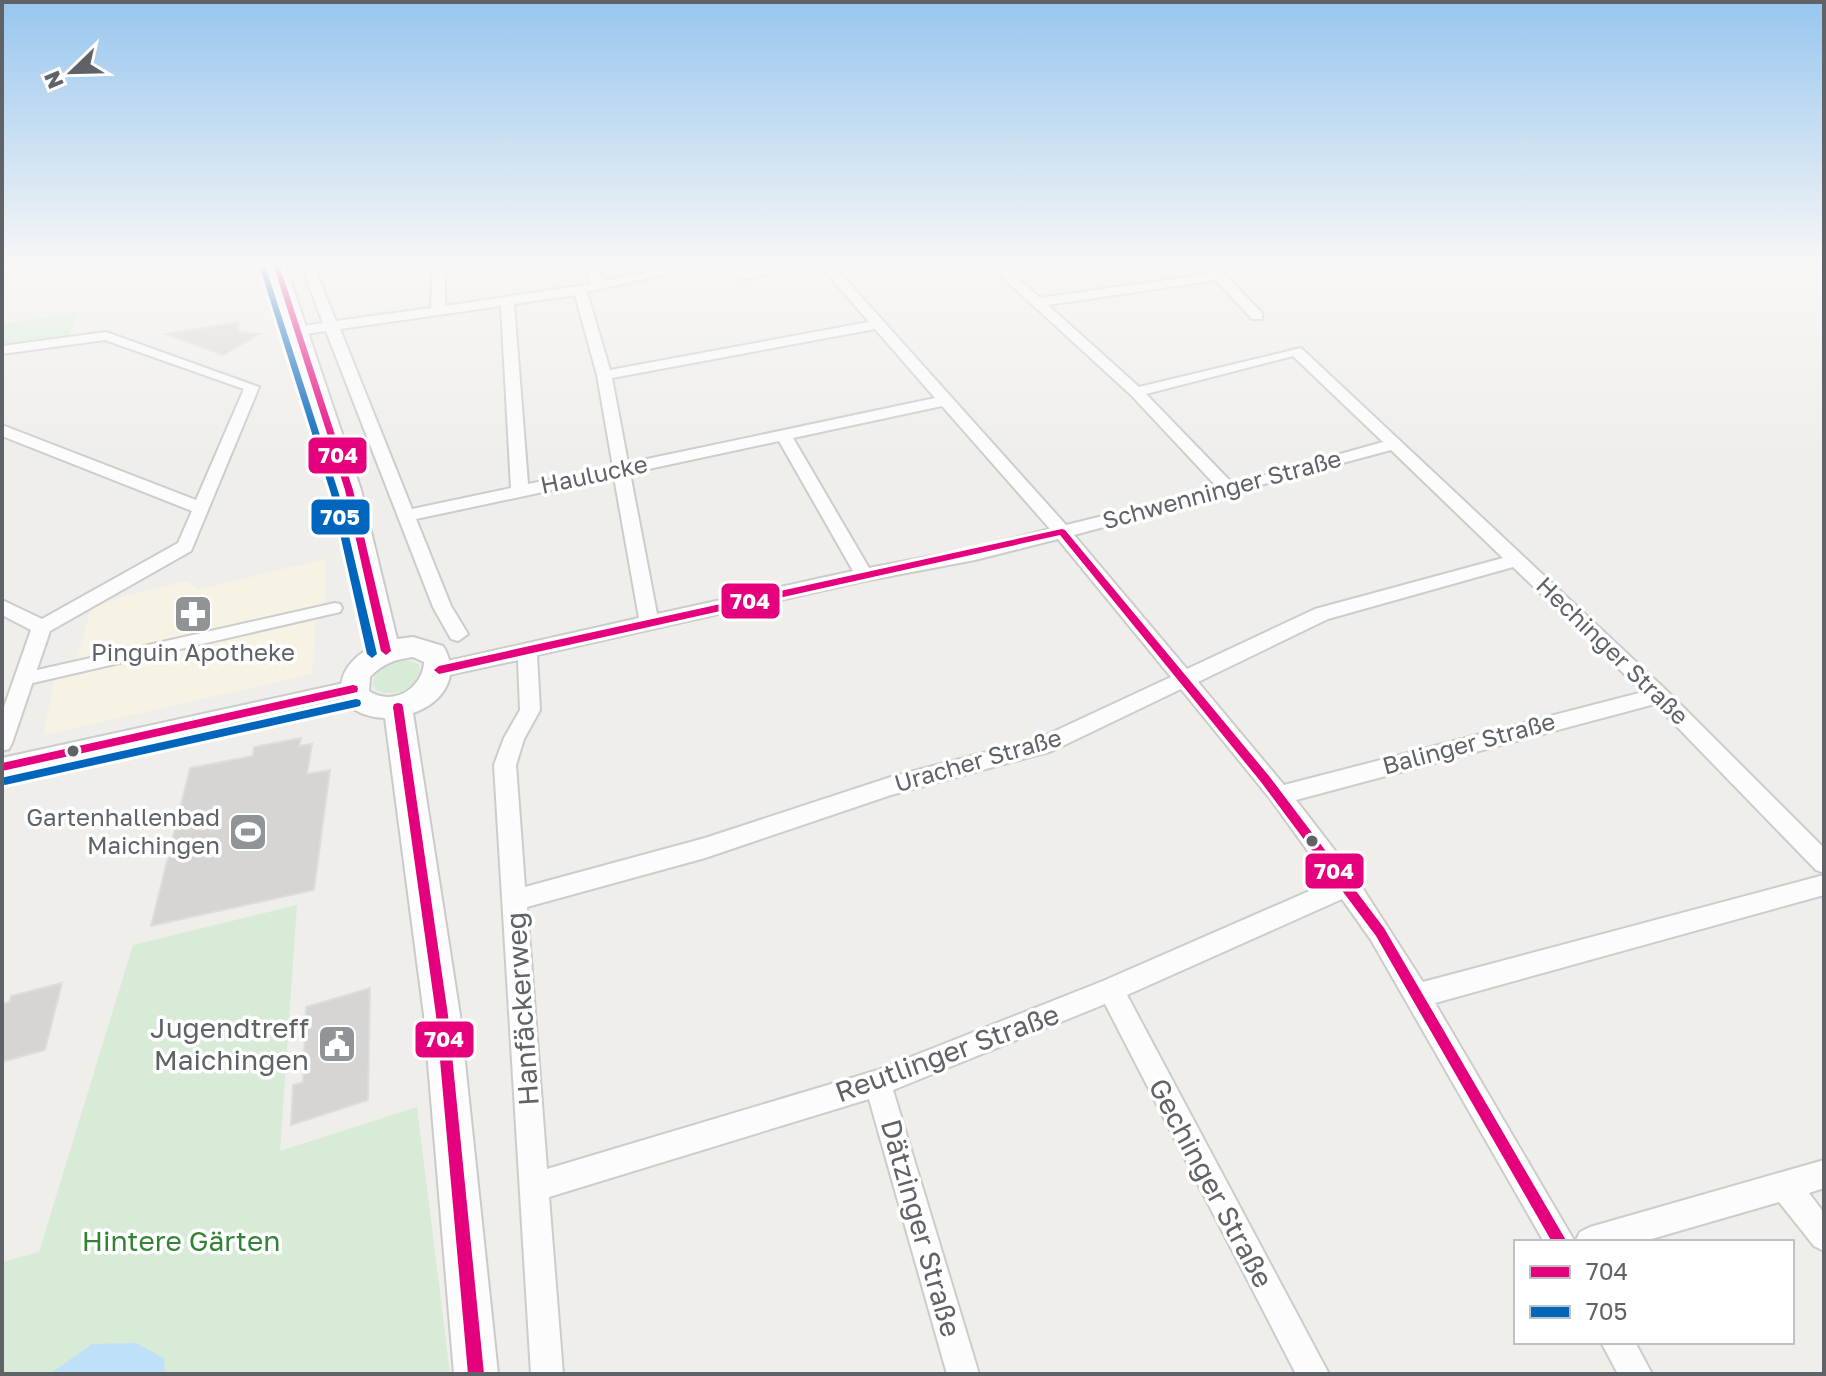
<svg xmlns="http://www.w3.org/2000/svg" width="1826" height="1376" viewBox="0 0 1826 1376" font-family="'Golos Text',sans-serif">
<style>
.commercial{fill:#f7f3e4}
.green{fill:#d8ebd6}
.water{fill:#bfe0f9}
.building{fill:#d6d5d3;stroke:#deddd9;stroke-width:2}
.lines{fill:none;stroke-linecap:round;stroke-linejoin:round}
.pedestrian-casing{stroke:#cbcccc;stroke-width:4}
.minor-casing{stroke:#cbcccc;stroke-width:4}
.secondary-casing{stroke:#cacacb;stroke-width:4}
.pedestrian{fill:#fdfcfc;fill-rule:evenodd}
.minor{fill:#fdfcfc;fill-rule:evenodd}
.secondary{fill:#fdfcfc;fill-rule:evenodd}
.bus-1-casing{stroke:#fff;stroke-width:6}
.bus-2-casing{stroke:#fff;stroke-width:6}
.bus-1{fill:#e5007d;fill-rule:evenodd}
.bus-2{fill:#0065bd;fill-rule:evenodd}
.bus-dot{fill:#5f6368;stroke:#fff;stroke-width:3}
.labels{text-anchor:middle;stroke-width:7;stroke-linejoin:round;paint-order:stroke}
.street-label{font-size:24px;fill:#5f6368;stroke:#fff}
.poi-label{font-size:24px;fill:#5f6368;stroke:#fff}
.near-street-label{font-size:28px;fill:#5f6368;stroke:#fff}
.near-poi-label{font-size:28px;fill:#5f6368;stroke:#fff;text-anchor:end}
.near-park-label{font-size:28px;fill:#348238;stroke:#fff}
.line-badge{stroke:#fff;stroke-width:3}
.badge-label{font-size:22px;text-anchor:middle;font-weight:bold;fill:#fff}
</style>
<rect width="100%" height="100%" fill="#efeeea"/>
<!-- commercial -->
<path class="commercial" d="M 325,559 L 325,604 L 317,605 L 312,674 L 43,735 L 58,664 L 77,659 L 91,609 L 125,596 L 188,581 L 197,590 Z"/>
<!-- green -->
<path class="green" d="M 79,312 L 68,337 L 2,346 L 2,324 Z
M 403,659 L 419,664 L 420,677 C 408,691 392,698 376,690 L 373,685 C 374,668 388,662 403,659 Z
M 297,905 L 280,1151 L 417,1107 L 450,1374 L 2,1374 L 2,1262 L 39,1252 L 133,945 Z"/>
<!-- water -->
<path class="water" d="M 136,1343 L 164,1358 L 165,1374 L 50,1374 L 92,1344 Z"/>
<!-- building -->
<path class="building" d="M 239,322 L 238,332 L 260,334 L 223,355 L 166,334 Z
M 301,738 L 299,746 L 312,744 L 307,774 L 330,770 L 314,890 L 151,926 L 190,768 L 253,756 L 254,747 Z
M 62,983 L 45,1050 L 2,1062 L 2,1004 L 10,1002 L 11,996 Z
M 370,988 L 368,1100 L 291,1125 L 293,1085 L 303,1082 L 306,1007 Z"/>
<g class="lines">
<!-- pedestrian casing -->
<g class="pedestrian-casing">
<path id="pedestrian" d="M 335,603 L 340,604 L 342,608 L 340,612 L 24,685 L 16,679 L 24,673 Z"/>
</g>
<!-- minor casing -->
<g class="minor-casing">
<path id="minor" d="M 2,264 L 15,264 L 2,270 Z
M 301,264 L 313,264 L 336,321 L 431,308 L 433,264 L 445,264 L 445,306 L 591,284 L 584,264 L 596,264 L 603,281 L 685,264 L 710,264 L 587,292 L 610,370 L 869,322 L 819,264 L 832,264 L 1066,525 L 1218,488 L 1131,395 L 988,264 L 1002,264 L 1040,298 L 1209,274 L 1200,264 L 1214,264 L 1262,313 L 1262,319 L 1252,319 L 1216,280 L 1048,305 L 1139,387 L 1301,348 L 1666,690 L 1824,848 L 1824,873 L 1816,870 L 1655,704 L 1296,800 L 1356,878 L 1423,982 L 1824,875 L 1824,895 L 1435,1003 L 1575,1242 L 1544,1242 L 1371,940 L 1342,899 L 1127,995 L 1329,1374 L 1296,1374 L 1105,1004 L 893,1090 L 979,1374 L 947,1374 L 869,1099 L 549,1197 L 563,1374 L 531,1374 L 494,765 L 504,738 L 520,710 L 518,660 L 439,677 L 432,675 L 429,670 L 432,665 L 439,663 L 639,618 L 614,477 L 416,519 L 451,606 L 468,634 L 458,641 L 451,639 L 433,607 L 326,331 L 298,335 L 291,331 L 298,327 L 323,323 ZM 575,295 L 597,375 L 613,467 L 528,484 L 514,304 ZM 501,306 L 511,488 L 412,509 L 340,329 ZM 875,329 L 935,398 L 628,463 L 612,378 ZM 1293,356 L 1383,442 L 1233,484 L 1146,394 ZM 942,406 L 1050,529 L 975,548 L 869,568 L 793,438 ZM 779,441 L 853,571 L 657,614 L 630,473 ZM 1391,450 L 1503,558 L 1315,609 L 1187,669 L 1074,535 ZM 1058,539 L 1171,677 L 1040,738 L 891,777 L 705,838 L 525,887 L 516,765 L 524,739 L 540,710 L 537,655 L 864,581 L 975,560 ZM 1513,567 L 1643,692 L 1284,785 L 1198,682 L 1328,619 ZM 1181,689 L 1272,801 L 1330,882 L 1103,981 L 878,1070 L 547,1169 L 527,907 L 705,858 L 891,795 L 1052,751 Z
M 721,264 L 735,264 L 744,272 L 781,264 L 803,265 L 741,280 Z
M 106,332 L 259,387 L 191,551 L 50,631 L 12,743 L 9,749 L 2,751 L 2,713 L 31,630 L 2,615 L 2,600 L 42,619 L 178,543 L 192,511 L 2,436 L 2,425 L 196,500 L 244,389 L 105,340 L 2,354 L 2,346 Z
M 353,681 L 360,684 L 363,689 L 360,694 L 2,776 L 2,758 Z
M 1824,1160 L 1824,1188 L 1809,1193 L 1824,1213 L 1824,1251 L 1814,1246 L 1779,1202 L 1641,1242 L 1575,1242 L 1580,1232 L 1590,1227 Z
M 1601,1342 L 1635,1342 L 1652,1374 L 1618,1374 Z"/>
</g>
<!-- secondary casing -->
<g class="secondary-casing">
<path id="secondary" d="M 267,264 L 285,264 L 361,490 L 397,639 L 413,637 L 443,646 C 461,675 444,702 413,713 L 460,1015 L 498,1374 L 454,1374 L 424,1015 L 385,718 C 332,716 327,670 372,647 L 337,490 ZM 413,657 L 424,662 C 423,688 393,707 369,691 L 370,677 C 382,664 395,659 413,657 Z"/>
</g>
<!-- pedestrian -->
<use href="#pedestrian" class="pedestrian"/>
<!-- minor -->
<use href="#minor" class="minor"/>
<!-- secondary -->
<use href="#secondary" class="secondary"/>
<!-- bus-1 casing -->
<g class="bus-1-casing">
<path id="bus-1" d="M 273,264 L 279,264 L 353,490 L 391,651 L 386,655 L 381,651 L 345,490 Z
M 1062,529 L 1065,530 L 1269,776 L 1384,928 L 1567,1242 L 1552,1242 L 1376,936 L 1261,782 L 1060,535 L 439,674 L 434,670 L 439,666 Z
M 353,685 L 357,686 L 358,689 L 357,692 L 353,693 L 2,771 L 2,763 Z
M 398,703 L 402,704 L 403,707 L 448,1015 L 484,1374 L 468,1374 L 436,1015 L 393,707 L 394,704 Z"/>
</g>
<!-- bus-2 casing -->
<g class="bus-2-casing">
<path id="bus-2" d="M 261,267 L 266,268 L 339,494 L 377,654 L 372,658 L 367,654 L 331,494 L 260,268 Z
M 356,699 L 360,700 L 361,703 L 360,706 L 356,707 L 5,785 L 2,784 L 2,778 L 5,777 Z"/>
</g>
<!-- bus-1 -->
<use href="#bus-1" class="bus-1"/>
<!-- bus-2 -->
<use href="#bus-2" class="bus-2"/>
</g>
<!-- sky -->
<linearGradient id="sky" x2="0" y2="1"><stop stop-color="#97c6ef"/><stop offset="0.58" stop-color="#f8f7f6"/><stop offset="1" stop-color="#f8f7f6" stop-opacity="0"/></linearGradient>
<rect width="1826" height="457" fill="url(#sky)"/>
<!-- icons -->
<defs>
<g id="pharmacy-square" transform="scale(2)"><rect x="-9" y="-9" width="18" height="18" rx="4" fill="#919496" stroke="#fff"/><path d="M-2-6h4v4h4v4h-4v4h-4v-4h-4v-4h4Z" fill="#fff"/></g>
<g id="stadium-square" transform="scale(2)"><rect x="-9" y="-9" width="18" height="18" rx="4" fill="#919496" stroke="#fff"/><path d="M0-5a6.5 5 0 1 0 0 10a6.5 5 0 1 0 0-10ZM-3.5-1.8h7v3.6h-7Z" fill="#fff"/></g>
<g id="civic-square" transform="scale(2)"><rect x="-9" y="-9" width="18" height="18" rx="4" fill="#919496" stroke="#fff"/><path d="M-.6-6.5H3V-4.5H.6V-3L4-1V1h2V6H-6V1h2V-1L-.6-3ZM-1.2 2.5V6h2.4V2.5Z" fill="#fff"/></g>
</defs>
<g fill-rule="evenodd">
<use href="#pharmacy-square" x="193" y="614"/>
<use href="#stadium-square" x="248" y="832"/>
<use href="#civic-square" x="337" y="1044"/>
</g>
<!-- markers -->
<g class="bus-dot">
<circle cx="73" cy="751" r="7"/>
<circle cx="1312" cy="841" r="7"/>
</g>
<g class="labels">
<!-- street labels -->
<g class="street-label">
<text transform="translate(594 475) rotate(-12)" y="8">Haulucke</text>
<text transform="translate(1222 490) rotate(-15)" y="8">Schwenninger Straße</text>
<text transform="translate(1612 651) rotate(44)" y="8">Hechinger Straße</text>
<text transform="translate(1469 744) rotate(-15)" y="8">Balinger Straße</text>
<text transform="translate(978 761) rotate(-16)" y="8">Uracher Straße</text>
</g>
<!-- poi labels -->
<g class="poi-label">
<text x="193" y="661">Pinguin Apotheke</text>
<text x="220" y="826" text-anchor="end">Gartenhallenbad<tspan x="220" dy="28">Maichingen</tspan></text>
</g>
<!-- near-street labels -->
<g class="near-street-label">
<text transform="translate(522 1009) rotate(-94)" y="10">Hanfäckerweg</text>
<text transform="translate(947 1053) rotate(-20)" y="10">Reutlinger Straße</text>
<text transform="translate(1211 1183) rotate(62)" y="10">Gechinger Straße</text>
<text transform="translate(921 1228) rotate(74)" y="10">Dätzinger Straße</text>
</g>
<!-- near-poi labels -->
<g class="near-poi-label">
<text x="309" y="1038">Jugendtreff<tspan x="309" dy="32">Maichingen</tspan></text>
</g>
<!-- near-park labels -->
<g class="near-park-label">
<text x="181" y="1251">Hintere Gärten</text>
</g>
</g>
<g class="line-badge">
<rect x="307" y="436" width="61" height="39" rx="8" fill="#e5007d"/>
<rect x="310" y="498" width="61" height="38" rx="8" fill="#0065bd"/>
<rect x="720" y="582" width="61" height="38" rx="8" fill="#e5007d"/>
<rect x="1304" y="852" width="61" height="38" rx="8" fill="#e5007d"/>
<rect x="414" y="1020" width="61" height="39" rx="8" fill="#e5007d"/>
</g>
<g class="badge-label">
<text x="338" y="463">704</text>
<text x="340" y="525">705</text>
<text x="750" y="609">704</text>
<text x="1334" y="879">704</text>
<text x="444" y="1047">704</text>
</g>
<!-- border -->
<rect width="1826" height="1376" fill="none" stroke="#5f6368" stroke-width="8"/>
<!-- legend -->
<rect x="1514" y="1240" width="280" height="104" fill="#ffffff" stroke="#bfc1c3" stroke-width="2"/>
<rect x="1530" y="1266" width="40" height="12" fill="#e5007d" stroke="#bfc1c3" stroke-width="2"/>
<text x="1586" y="1280" font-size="24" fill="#5f6368">704</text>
<rect x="1530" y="1306" width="40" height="12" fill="#0065bd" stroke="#bfc1c3" stroke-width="2"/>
<text x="1586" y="1320" font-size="24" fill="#5f6368">705</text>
<!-- north arrow -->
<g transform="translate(72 72) rotate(247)" stroke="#ffffff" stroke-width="6" paint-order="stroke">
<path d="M0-6L14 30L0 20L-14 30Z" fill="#5f6368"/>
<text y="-12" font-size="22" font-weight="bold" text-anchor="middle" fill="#5f6368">N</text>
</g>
</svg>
